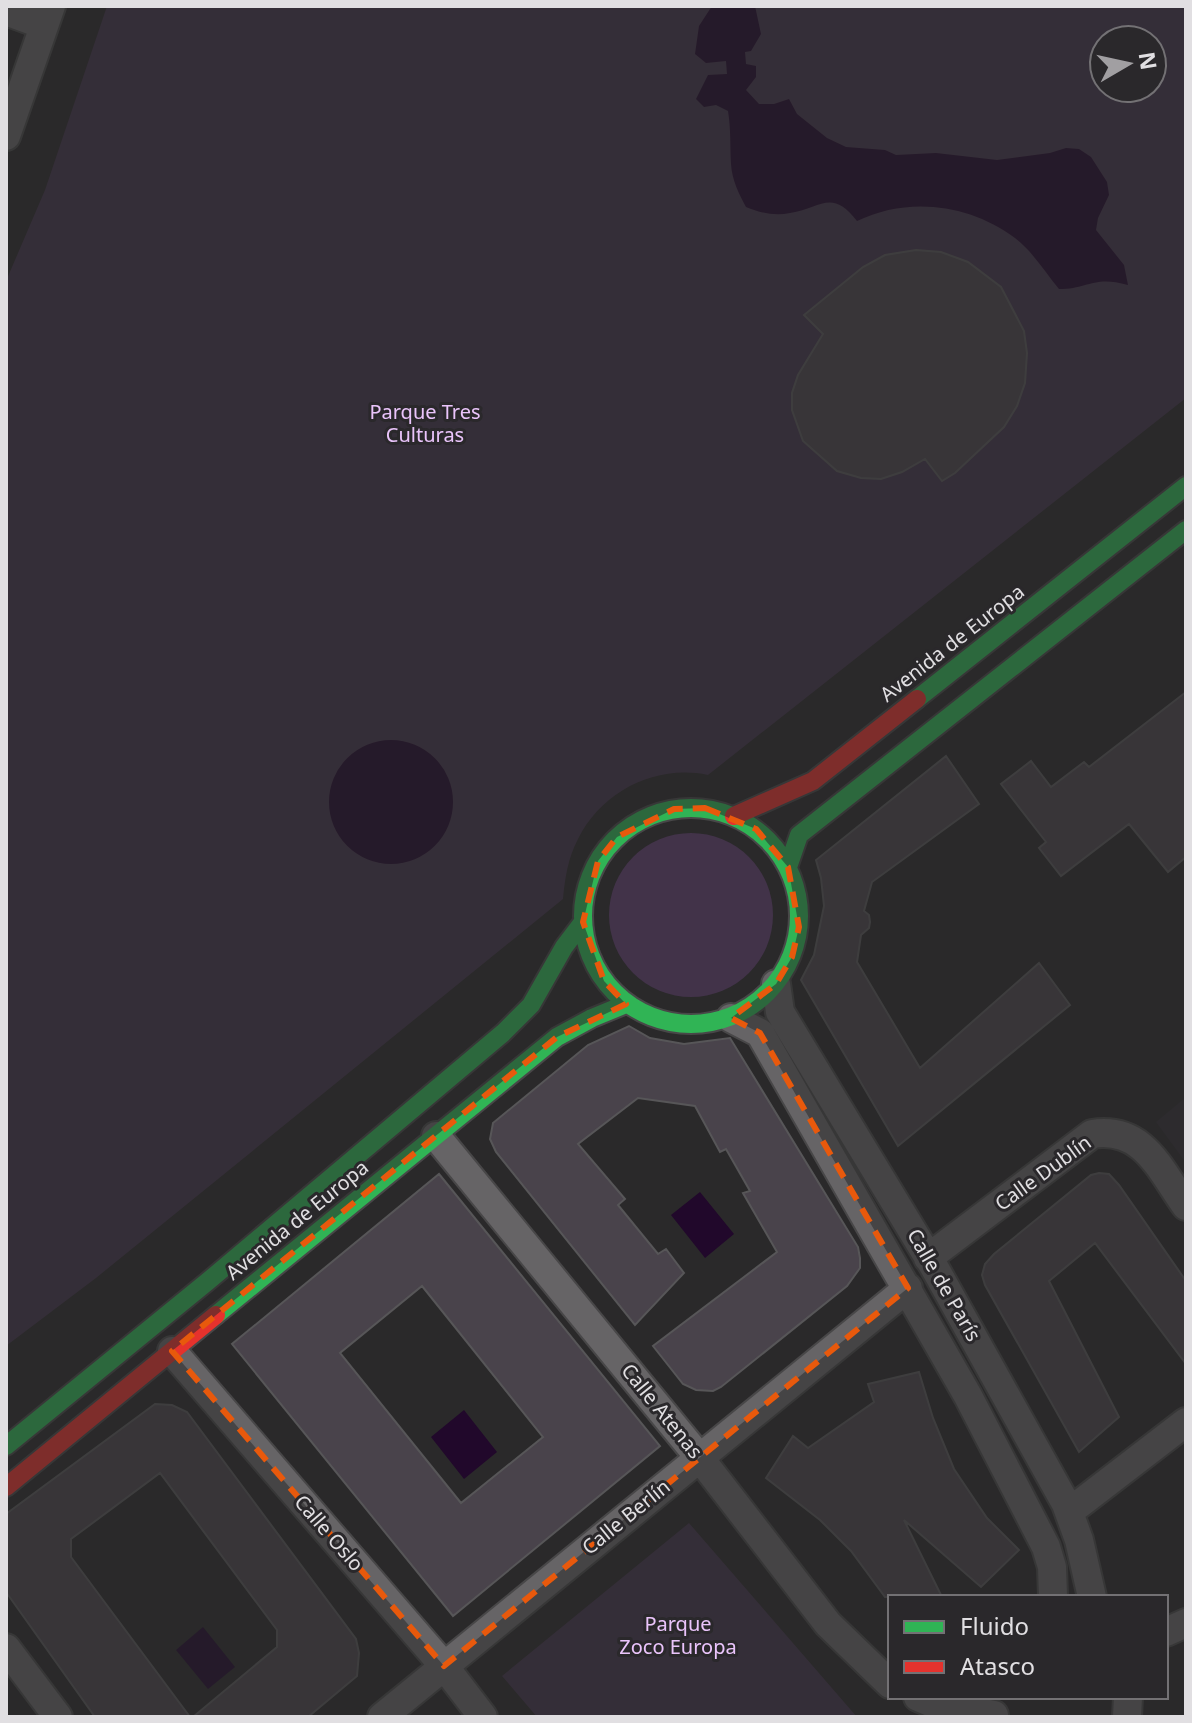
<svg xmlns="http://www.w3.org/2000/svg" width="1192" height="1723" viewBox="0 0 1192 1723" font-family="'Noto Sans',sans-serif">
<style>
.built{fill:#322d34}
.green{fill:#423349;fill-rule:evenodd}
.water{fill:#21082b}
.building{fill:#49434b;stroke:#575658;stroke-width:2;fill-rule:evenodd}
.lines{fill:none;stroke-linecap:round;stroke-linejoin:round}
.street-casing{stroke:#484748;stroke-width:32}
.fast-casing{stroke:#484748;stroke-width:22}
.jam-casing{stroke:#484748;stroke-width:22}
.street{stroke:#666466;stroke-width:28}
.fast{stroke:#30b455;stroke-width:18}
.jam{stroke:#e5322d;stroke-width:18}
.marked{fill:none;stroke:#e8590c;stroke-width:6;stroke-dasharray:16 10;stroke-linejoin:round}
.labels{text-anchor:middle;stroke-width:6;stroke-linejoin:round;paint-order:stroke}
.park-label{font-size:20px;fill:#eac4fb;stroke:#2a282b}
.street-label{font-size:20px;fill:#e1dfe2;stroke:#2a282b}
</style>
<rect width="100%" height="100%" fill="#2a292a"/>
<!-- built -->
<path class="built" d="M 1186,1097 L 1186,1163 L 1156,1122 Z"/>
<!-- green -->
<path class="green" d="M 107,6 L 1186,6 L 1186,398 L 708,775 C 656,764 602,791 578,839 C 568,858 565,878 563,899 L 96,1278 L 6,1346 L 6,281 L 45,190 ZM 1104,40 L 1152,40 L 1152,88 L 1104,88 Z
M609 915a82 82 0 1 1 164 0a82 82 0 1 1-164 0Z
M 689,1523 L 857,1717 L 537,1717 L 502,1676 Z"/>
<!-- water -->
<path class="water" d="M 712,6 L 755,6 L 761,34 L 751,51 L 745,52 L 746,64 L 756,66 L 756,77 L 746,90 L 759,104 L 774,104 L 789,99 L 797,114 L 827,138 L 846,147 L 885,150 L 896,155 L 936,153 L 997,160 L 1050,153 L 1066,148 L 1079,149 L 1091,157 L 1107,182 L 1109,195 L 1098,218 L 1096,230 L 1124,265 L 1128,285 C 1094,275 1088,289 1059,289 C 1045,272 1033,252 1015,238 C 970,204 908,196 857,221 C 832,188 821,208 790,213 C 775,216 760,213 746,207 C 739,194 732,180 731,164 C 730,146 731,129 728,111 L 716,105 L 704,107 L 696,99 L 708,75 L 727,74 L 726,61 L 706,63 L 695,54 L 699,26 Z
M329 802a62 62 0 1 1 124 0a62 62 0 1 1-124 0Z
M 700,1192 L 734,1234 L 705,1258 L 671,1215 Z
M 464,1410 L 497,1452 L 464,1479 L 431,1437 Z
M 203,1627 L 235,1667 L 208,1689 L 176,1650 Z"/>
<!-- building -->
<path class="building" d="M 916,250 L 941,252 L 968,262 L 1001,287 L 1024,331 L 1027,353 L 1025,383 L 1017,406 L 1004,427 L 955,473 L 942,481 L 925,459 L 902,472 L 881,479 L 861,478 L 837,471 L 803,441 L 792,410 L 792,393 L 798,375 L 823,334 L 804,315 L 863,267 L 885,255 Z
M 1186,692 L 1186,857 L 1168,872 L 1129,824 L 1061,876 L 1039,848 L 1046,842 L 1001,784 L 1031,761 L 1051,787 L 1084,762 L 1089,767 Z
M 946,756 L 979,804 L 872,882 L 864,911 L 869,915 L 870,922 L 869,928 L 861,935 L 857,962 L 920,1068 L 1039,963 L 1070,1005 L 898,1146 L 801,980 L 814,955 L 824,906 L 821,878 L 816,860 Z
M 629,1026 L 650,1038 L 684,1044 L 730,1038 L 858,1247 L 860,1258 L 860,1268 L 847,1286 L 721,1387 L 713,1391 L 696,1390 L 683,1384 L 653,1346 L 777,1252 L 743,1193 L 750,1191 L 726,1149 L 720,1152 L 695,1106 L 638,1098 L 578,1144 L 625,1199 L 618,1205 L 658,1254 L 666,1249 L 684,1273 L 635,1325 L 496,1152 L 490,1139 L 493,1123 L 588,1045 Z
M 1099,1173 L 1109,1174 L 1119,1185 L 1186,1281 L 1186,1364 L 1095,1243 L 1049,1281 L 1119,1417 L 1079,1452 L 985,1285 L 982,1275 L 985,1264 L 994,1254 L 1091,1175 Z
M 439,1174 L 660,1446 L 453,1616 L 232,1344 ZM 422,1286 L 543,1437 L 461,1503 L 340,1353 Z
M 919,1372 L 933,1418 L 954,1469 L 987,1518 L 1019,1550 L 981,1587 L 904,1520 L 942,1597 L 885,1597 L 851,1551 L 820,1520 L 766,1478 L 793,1436 L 808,1448 L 874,1402 L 868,1384 Z
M 155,1404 L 172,1405 L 187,1412 L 356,1639 L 359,1653 L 357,1676 L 308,1717 L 193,1717 L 277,1647 L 277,1630 L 160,1473 L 71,1539 L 71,1557 L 190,1717 L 95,1717 L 6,1592 L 6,1514 Z"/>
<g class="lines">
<!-- street casing -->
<g class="street-casing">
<path id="street" d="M 6,11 L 44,25
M 6,136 L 51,6
M 776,984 L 780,1012 L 933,1265 L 1066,1504 L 1079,1540 L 1092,1597
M 731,1018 L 760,1033 L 968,1396 L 1046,1547 L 1052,1567 L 1053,1597
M 436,1136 L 699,1457 L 828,1624 L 890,1684
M 928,1258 L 1092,1134 C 1144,1126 1160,1170 1186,1206
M 172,1351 L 444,1666 L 483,1717
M 1069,1512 L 1186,1422
M 1166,1632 L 1186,1623
M 6,1648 L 58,1717
M 918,1697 L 932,1703 L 994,1715
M 382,1717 L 908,1288
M 1127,1717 L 1128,1697"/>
</g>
<!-- fast casing -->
<g class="fast-casing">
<path id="fast" d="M 917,699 L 1186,486
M583 916a108 108 0 1 1 216 0a108 108 0 1 1-216 0Z
M 788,867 L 799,835 L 1186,530
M 216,1315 L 557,1037 L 592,1018 L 626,1004
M 6,1446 L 207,1282 L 503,1033 L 531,1005 L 564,947 L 583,922"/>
</g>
<!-- jam casing -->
<g class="jam-casing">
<path id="jam" d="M 734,816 L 813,781 L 917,699
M 6,1487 L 216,1315"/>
</g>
<!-- street -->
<use href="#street" class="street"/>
<!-- fast -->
<use href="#fast" class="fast"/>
<!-- jam -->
<use href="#jam" class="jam"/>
</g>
<!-- marked area -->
<path d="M0 0H1192V1723H0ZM 705,808 L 756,829 L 788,867 L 799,927 L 792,957 L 776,984 L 731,1018 L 760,1033 L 908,1288 L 444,1666 L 172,1351 L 557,1037 L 626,1004 L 604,981 L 583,922 L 598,861 L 617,837 L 674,809 Z" fill="#2a292a" fill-opacity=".55" fill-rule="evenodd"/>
<path class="marked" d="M 705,808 L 756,829 L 788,867 L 799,927 L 792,957 L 776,984 L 731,1018 L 760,1033 L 908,1288 L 444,1666 L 172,1351 L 557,1037 L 626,1004 L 604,981 L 583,922 L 598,861 L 617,837 L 674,809 Z"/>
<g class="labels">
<!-- park labels -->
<g class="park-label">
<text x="425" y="419">Parque Tres<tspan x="425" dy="23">Culturas</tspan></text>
<text x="678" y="1631">Parque<tspan x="678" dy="23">Zoco Europa</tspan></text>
</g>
<!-- street labels -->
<g class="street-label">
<text transform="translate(952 643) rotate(-38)" y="7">Avenida de Europa</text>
<text transform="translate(1043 1173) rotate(-36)" y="7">Calle Dublín</text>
<text transform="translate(297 1220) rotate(-39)" y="7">Avenida de Europa</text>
<text transform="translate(944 1285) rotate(60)" y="7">Calle de París</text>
<text transform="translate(662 1411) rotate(51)" y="7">Calle Atenas</text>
<text transform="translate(626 1517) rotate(-39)" y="7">Calle Berlín</text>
<text transform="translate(329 1533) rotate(49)" y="7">Calle Oslo</text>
</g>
</g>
<!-- border -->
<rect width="1192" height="1723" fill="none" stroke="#e1dfe2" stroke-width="16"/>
<!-- legend -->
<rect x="888" y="1595" width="280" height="104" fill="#2a282b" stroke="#737174" stroke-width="2"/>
<rect x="904" y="1621" width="40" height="12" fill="#30b455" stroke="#737174" stroke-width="2"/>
<text x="960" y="1635" font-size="24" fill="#e1dfe2">Fluido</text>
<rect x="904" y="1661" width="40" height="12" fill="#e5322d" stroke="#737174" stroke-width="2"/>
<text x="960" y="1675" font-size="24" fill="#e1dfe2">Atasco</text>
<!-- north arrow -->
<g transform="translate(1128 64) rotate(81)"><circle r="38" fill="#2a282b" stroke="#737174" stroke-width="2"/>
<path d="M0-6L14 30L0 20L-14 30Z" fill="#a19fa2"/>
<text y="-12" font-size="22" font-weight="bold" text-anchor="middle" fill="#e1dfe2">N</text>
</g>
</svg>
